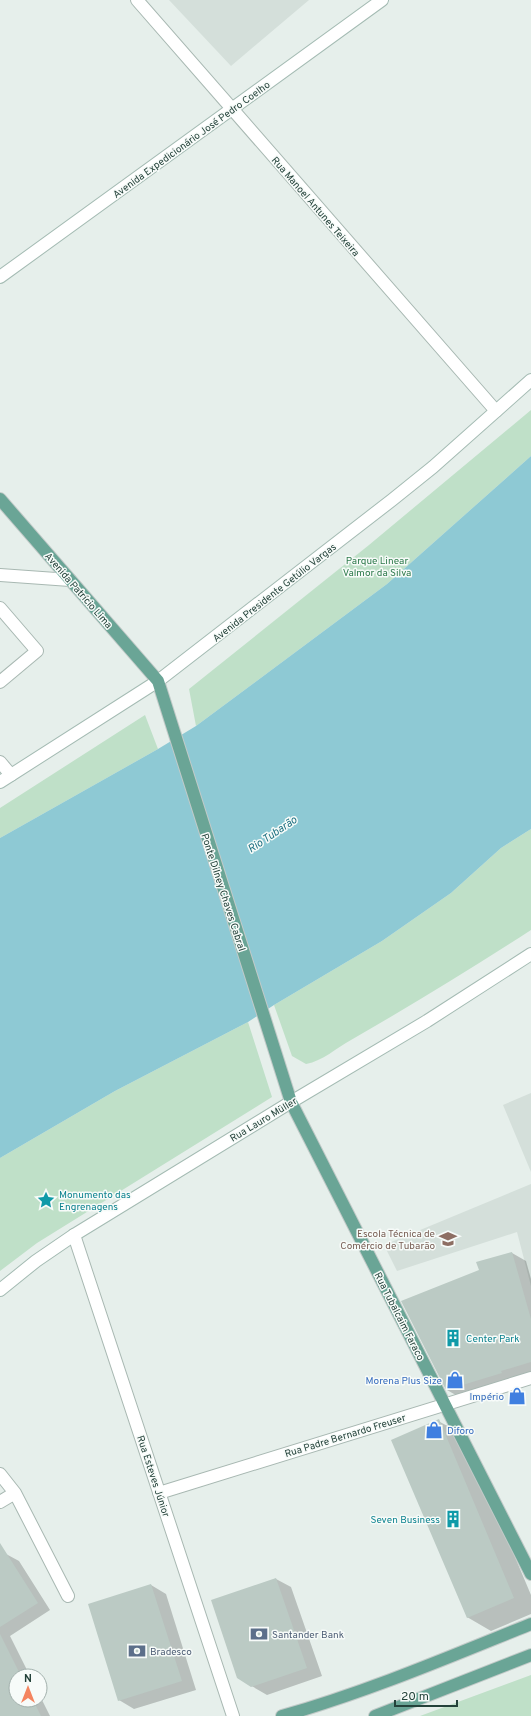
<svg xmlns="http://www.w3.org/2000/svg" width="531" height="1716" viewBox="0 0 531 1716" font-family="Overpass,sans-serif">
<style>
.built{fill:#d4dfda}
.green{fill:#bfe0c8}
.water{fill:#8ec9d4}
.shadow{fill:#0003}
.building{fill:#bbcac4}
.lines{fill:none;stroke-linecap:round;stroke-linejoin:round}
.lane-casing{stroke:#a8b8b2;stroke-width:14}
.street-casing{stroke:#a8b8b2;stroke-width:14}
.secondary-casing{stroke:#a4bbb3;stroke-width:14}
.primary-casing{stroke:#c2cac8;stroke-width:14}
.lane{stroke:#fff;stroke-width:12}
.street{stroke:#fff;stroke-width:12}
.secondary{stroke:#fff;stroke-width:12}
.primary{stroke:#6aa596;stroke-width:12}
.labels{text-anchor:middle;stroke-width:3;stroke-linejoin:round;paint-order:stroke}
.street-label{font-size:10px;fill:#24423a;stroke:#f7fbf9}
.park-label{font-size:10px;fill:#2d7a4b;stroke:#f7fbf9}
.culture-label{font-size:10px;fill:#0d838f;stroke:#f7fbf9;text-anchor:start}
.education-label{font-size:10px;fill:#785e54;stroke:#f7fbf9;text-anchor:end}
.shop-label{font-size:10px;fill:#366cbe;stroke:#f7fbf9;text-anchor:end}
.service-label{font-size:10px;fill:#4e5e75;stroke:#f7fbf9;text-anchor:start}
.water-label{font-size:11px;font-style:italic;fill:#1c6f80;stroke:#f7fbf9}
</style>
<rect width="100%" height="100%" fill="#e6efeb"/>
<!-- built -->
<path class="built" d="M 169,0 L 309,0 L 231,66 Z
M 531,1093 L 531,1172 L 503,1105 Z
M 531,1184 L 531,1286 L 517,1232 L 397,1271 L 384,1245 Z"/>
<!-- green -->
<path class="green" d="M 531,410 L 531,456 L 387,584 L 196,726 L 189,689 L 369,545 Z
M 145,715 L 158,749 L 0,838 L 0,808 Z
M 531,829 L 531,930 C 472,968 412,1005 351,1040 C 336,1048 323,1061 306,1064 L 292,1056 L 274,1005 L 382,941 L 451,893 L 501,848 Z
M 248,1022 L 272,1097 L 37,1243 L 0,1271 L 0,1158 L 115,1091 Z
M 531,1675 L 531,1716 L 420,1716 Z"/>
<!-- water -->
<path class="water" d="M 531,456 L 531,829 L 501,848 L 451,893 L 382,941 L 274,1005 L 248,1022 L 115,1091 L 0,1158 L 0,838 L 158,749 L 196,726 L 387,584 Z"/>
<!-- shadow -->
<path class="shadow" d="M 512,1253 L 526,1261 L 531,1279 L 531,1374 L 461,1398 L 447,1390 L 480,1271 Z
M 438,1421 L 463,1434 L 531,1595 L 531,1614 L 491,1631 L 467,1617 Z
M 6,1554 L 19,1561 L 50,1610 L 10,1636 L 30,1676 L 16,1676 L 16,1700 L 40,1700 L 40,1696 L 50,1716 L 0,1716 L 0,1557 Z
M 276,1579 L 291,1587 L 322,1676 L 267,1695 L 238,1678 Z
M 151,1585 L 166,1594 L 196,1690 L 134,1709 L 119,1700 Z"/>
<!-- building -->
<path class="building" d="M 512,1252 L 531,1319 L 531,1362 L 501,1371 L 502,1373 L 446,1390 L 401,1301 L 479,1270 L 476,1262 Z
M 439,1419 L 514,1598 L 467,1618 L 391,1440 Z
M 0,1543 L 38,1603 L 0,1627 Z
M 276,1578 L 307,1668 L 251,1687 L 237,1678 L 211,1600 Z
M 151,1584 L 182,1681 L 118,1701 L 88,1604 Z
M 0,1634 L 21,1676 L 16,1676 L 16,1700 L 33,1700 L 41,1716 L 0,1716 Z"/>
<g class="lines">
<!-- lane casing -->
<g class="lane-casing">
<path id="lane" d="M 0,575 L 70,580
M 0,608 L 37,651 L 0,682
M 0,762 L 11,775
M 0,1474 L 15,1493 L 68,1596
M 0,1502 L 15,1493"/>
</g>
<!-- street casing -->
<g class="street-casing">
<path id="street" d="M 137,0 L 496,411
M 74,1235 L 233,1716
M 159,1493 L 531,1378"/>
</g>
<!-- secondary casing -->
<g class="secondary-casing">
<path id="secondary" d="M 0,277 L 382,0
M 0,782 L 158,681 L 392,500 L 433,467 L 531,380
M 0,1290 L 36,1261 L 74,1235 L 291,1102 L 427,1021 L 531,954"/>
</g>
<!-- primary casing -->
<g class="primary-casing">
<path id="primary" d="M 0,499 L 158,681 L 291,1102 L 531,1574
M 282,1716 C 367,1692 449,1657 531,1624
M 375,1716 L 531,1655"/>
</g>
<!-- lane -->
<use href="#lane" class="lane"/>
<!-- street -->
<use href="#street" class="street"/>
<!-- secondary -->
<use href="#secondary" class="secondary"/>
<!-- primary -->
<use href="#primary" class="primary"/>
</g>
<!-- icons -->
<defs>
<g id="sight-bare" transform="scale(1.38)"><path d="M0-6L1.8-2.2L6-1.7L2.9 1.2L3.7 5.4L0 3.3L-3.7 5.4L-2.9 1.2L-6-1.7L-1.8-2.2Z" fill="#0f9aa8" stroke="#f7fbf9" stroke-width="2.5" paint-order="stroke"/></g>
<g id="university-bare" transform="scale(1.38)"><path d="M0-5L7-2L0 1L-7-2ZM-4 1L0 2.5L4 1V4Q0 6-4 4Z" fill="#8d6e63" stroke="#f7fbf9" stroke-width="2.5" paint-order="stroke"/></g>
<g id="building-bare" transform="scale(1.38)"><path d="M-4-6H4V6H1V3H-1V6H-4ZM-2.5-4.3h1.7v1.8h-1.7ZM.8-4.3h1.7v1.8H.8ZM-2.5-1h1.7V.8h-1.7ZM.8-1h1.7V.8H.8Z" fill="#0f9aa8" stroke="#f7fbf9" stroke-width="2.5" paint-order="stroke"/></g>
<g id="shop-bare" transform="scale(1.38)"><path d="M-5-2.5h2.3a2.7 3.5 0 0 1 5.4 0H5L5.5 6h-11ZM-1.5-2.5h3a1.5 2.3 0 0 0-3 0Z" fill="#3f7fe0" stroke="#f7fbf9" stroke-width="2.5" paint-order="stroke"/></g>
<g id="bank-bare" transform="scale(1.38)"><path d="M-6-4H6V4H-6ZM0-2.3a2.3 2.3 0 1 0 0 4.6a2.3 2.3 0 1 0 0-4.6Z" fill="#5c6f8a" stroke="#f7fbf9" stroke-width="2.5" paint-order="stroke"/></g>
</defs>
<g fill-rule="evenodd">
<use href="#sight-bare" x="46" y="1200"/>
<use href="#university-bare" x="448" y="1239"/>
<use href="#building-bare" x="453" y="1338"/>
<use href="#shop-bare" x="455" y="1380"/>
<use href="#shop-bare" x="517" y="1396"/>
<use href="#shop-bare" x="434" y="1430"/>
<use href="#building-bare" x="453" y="1519"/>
<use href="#bank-bare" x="259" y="1634"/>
<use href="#bank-bare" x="137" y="1651"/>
</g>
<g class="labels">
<!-- street labels -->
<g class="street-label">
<text transform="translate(191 139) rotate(-36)" y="4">Avenida Expedicionário José Pedro Coelho</text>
<text transform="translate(316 206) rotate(49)" y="4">Rua Manoel Antunes Teixeira</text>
<text transform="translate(79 590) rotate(49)" y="4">Avenida Patrício Lima</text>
<text transform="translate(274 592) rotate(-38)" y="4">Avenida Presidente Getúlio Vargas</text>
<text transform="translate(224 892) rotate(72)" y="4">Ponte Dilney Chaves Cabral</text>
<text transform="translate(263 1119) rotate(-31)" y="4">Rua Lauro Müller</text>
<text transform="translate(400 1316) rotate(63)" y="4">Rua Tubalcaim Faraco</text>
<text transform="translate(345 1435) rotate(-17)" y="4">Rua Padre Bernardo Freuser</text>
<text transform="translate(154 1476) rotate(72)" y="4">Rua Esteves Júnior</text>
</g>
<!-- park labels -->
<g class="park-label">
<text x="377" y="564">Parque Linear<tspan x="377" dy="12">Valmor da Silva</tspan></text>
</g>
<!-- culture labels -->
<g class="culture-label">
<text x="59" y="1198">Monumento das<tspan x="59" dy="12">Engrenagens</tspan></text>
<text x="466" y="1342">Center Park</text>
<text x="440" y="1523" text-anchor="end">Seven Business</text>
</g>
<!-- education labels -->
<g class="education-label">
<text x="435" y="1237">Escola Técnica de<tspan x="435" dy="12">Comércio de Tubarão</tspan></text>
</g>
<!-- shop labels -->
<g class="shop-label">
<text x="442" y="1384">Morena Plus Size</text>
<text x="504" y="1400">Império</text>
<text x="447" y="1434" text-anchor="start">Diforo</text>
</g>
<!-- service labels -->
<g class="service-label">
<text x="272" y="1638">Santander Bank</text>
<text x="150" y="1655">Bradesco</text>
</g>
<!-- water labels -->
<g class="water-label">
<text transform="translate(272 834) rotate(-34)" y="4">Rio Tubarão</text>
</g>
</g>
<!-- north arrow -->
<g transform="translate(28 1688)"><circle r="19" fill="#f7fbf9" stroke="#a3b1ad"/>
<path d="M0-3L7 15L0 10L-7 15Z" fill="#f4845f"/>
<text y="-6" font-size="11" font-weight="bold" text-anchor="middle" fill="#24423a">N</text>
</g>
<!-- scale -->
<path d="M395 1700v6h62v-6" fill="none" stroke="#24423a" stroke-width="2"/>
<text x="401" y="1700" font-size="12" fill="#24423a" stroke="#f7fbf9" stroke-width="3" paint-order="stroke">20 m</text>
</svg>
